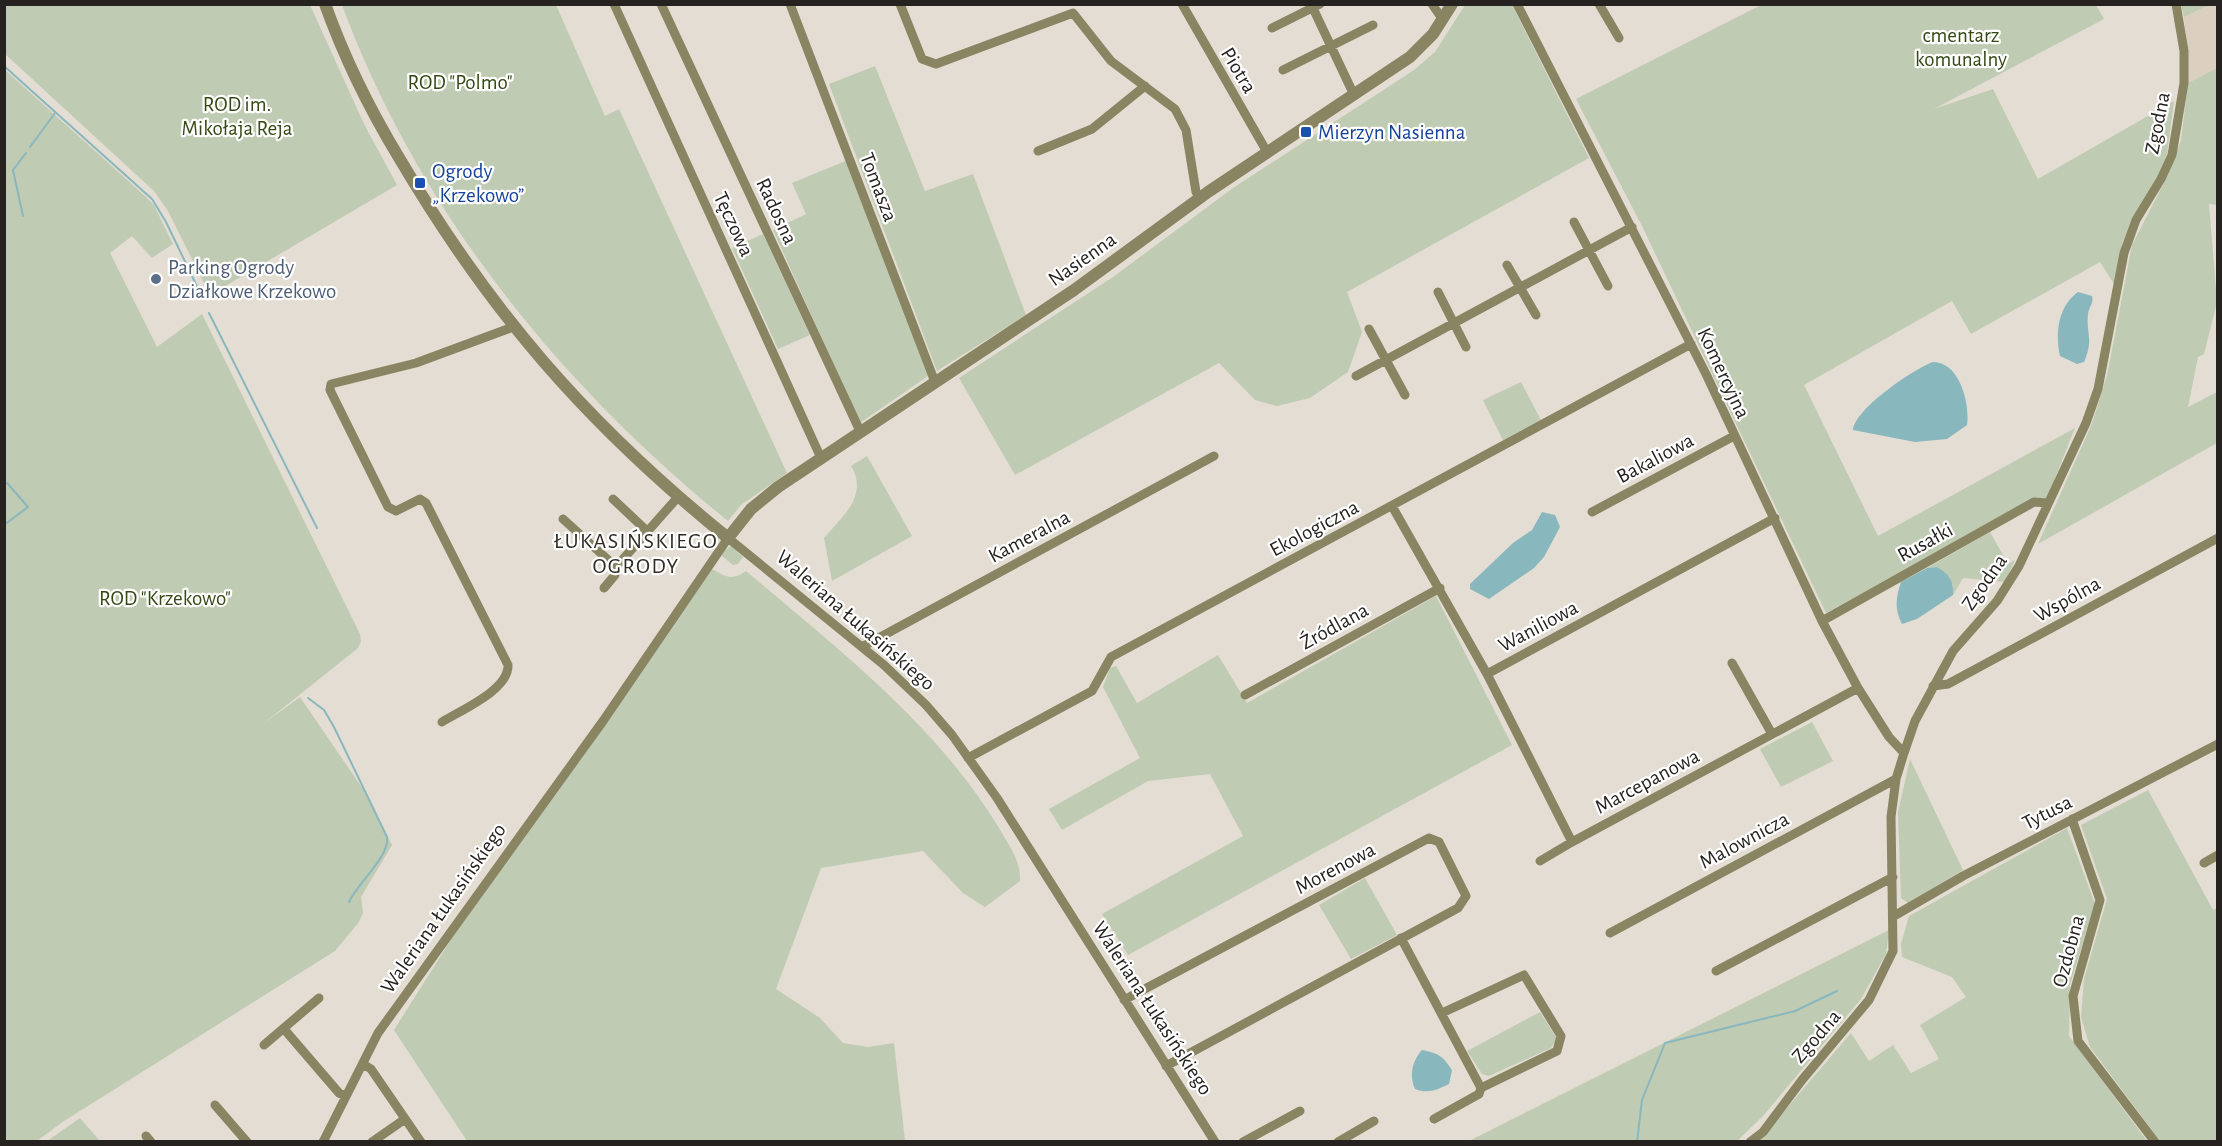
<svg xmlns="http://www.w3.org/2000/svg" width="2222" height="1146" viewBox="0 0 2222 1146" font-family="'Alegreya Sans',sans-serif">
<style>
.built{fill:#dbd0c0}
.green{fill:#c0cbb3}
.water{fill:#89b7be}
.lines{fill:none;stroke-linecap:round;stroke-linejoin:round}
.stream{stroke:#89b7be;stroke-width:2}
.minor{stroke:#898563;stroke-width:9}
.tertiary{stroke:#898563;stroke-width:12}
.transit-dot{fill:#1a4fb4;stroke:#fff;stroke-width:2}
.service-dot{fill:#5c6f8a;stroke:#fff;stroke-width:2}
.labels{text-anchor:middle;stroke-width:4.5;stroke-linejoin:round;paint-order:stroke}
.park-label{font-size:21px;fill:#354915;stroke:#fff}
.street-label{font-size:21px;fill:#25221f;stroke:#fff}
.transit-label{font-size:21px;fill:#164399;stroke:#fff;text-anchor:start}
.service-label{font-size:21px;fill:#4e5e75;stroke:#fff;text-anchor:start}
.neighbourhood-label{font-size:22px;letter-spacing:1.5px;fill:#312c24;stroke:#fff}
</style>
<rect width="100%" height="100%" fill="#e4ddd3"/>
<!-- built -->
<path class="built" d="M 2209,5 L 2217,5 L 2217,68 L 2188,83 L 2184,17 Z"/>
<!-- green -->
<path class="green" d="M 4,5 L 310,5 L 364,124 L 397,185 L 210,295 L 168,211 L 154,191 L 5,54 Z
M 342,5 L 556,5 L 605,116 L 619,109 L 787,473 L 741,505 L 728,521 C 559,384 418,210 342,5 Z
M 1465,5 L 1512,5 L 1589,158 L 1347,292 L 1362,332 L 1348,372 L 1310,398 L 1277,406 L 1255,400 L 1219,363 L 1015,475 L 959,378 L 1113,277 L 1233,188 L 1414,70 L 1435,52 Z
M 1761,5 L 2096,5 L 2104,19 L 1934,109 L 1993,89 L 2038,179 L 2174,101 L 2167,154 L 2157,179 L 2131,220 L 2122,244 L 2114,284 L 2100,262 L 1971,334 L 1952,301 L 1804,385 L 1878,536 L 2075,428 L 2047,498 L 2035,498 L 1826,613 L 1643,228 L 1576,99 Z
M 2181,5 L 2181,4 L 2209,5 L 2184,17 Z
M 875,66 L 925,191 L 973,174 L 1026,315 L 937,371 L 829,84 Z
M 2217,68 L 2217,205 L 2209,204 L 2217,302 L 2204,354 L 2198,357 L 2188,407 L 2217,392 L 2217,443 L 2038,544 L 2091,426 L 2107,376 L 2132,245 L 2167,177 L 2181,140 L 2188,83 Z
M 4,69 L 145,196 L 154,205 L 173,244 L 152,258 L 132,236 L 110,253 L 157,347 L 202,314 L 360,634 L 361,642 L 358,648 L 263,724 L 300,697 L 365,792 L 392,845 L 361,897 L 363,913 L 359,922 L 335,951 L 64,1121 L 37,1141 L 4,1141 Z
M 848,160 L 928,376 L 860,423 L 773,230 L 806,214 L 792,183 Z
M 763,234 L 810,335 L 778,349 L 732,248 Z
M 1521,382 L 1541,420 L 1503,440 L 1483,400 Z
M 867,456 L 912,536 L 832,581 L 824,538 C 842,517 869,495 851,466 Z
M 1990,532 L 2008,564 L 2015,560 L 2005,582 L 1963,578 L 1953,595 L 1953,585 L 1937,567 L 1927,568 Z
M 731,546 L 743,557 L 738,564 L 733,565 L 722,556 L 722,552 Z
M 712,569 C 726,577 732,581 746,571 C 838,649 936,724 999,828 C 1009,846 1021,860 1020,881 L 985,907 L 963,893 L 923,851 L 821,868 L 776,989 L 820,1018 L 843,1043 L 868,1047 L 894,1043 L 905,1141 L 467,1141 L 394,1030 L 452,938 Z
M 1436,596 L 1512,745 L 1128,955 L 1102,914 L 1243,836 L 1210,774 L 1148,781 L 1062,830 L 1049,809 L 1140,758 L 1103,687 L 1110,668 L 1116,666 L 1137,703 L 1218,655 L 1247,703 Z
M 1812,722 L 1833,761 L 1781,787 L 1760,749 Z
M 1910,759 L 1963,870 L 1908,903 L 1901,898 L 1898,812 Z
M 2148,790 L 2213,910 L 2217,908 L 2217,1141 L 2160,1141 L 2090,1047 L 2081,1017 L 2084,979 L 2107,899 L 2081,825 Z
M 2067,828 L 2095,904 L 2070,985 L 2069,1036 L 2147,1141 L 1758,1142 L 1851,1033 L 1869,1061 L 1893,1045 L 1911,1073 L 1939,1059 L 1920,1025 L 1966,997 L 1952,977 L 1902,957 L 1901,944 L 1909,916 Z
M 1365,878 L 1397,935 L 1351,959 L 1319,905 Z
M 1889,930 L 1886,954 L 1861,999 L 1763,1116 L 1737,1141 L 1467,1142 Z
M 1540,1012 L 1557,1039 L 1551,1048 L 1489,1076 L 1482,1074 L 1467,1051 Z
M 80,1118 L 100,1141 L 47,1141 Z"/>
<!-- water -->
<path class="water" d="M 2078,292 L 2092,296 C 2094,304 2089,306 2088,314 C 2086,335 2094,339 2084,362 L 2077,364 L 2060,356 C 2055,334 2058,306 2078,292 Z
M 1933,362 C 1960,362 1970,404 1967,425 L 1947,439 L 1915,442 L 1853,430 C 1855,409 1912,370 1933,362 Z
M 1542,512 L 1555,515 L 1560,527 L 1544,557 L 1534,568 L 1489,599 L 1470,589 L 1470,584 L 1513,543 L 1532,530 Z
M 1937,567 C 1949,574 1954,581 1953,595 L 1917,619 L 1902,624 C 1894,609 1896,597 1901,582 L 1927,568 Z
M 1422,1050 C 1438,1053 1443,1056 1452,1070 L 1449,1084 C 1437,1090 1428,1094 1415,1089 C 1409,1076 1412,1061 1422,1050 Z"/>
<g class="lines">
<!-- stream -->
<path class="stream" d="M 4,66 L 152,199 L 166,222 L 203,299
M 30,147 L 55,113
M 23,216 L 13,170 L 26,153
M 209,313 L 317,528
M 4,525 L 28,507 L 7,483
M 308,698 L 324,710 L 334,727 L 387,837 C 390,857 357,883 349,902
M 1637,1142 L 1642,1100 L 1665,1043 L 1795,1011 L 1837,991"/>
<!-- minor -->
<path class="minor" d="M 614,4 L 821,458
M 661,4 L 860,431
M 790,4 L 935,382
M 900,4 L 922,59 L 936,64 L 1073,13 L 1111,61 L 1175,109 L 1186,130 L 1196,192 L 1200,197
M 1182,4 L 1267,152
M 1311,4 L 1354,95
M 1432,4 L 1443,20
M 1517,4 L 1706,374 L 1822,621 L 1858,688 L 1889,737 L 1904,753
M 1599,4 L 1619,38
M 1272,28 L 1320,4
M 1283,70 L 1373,25
M 1038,151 L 1092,129 L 1145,86
M 1574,222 L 1608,286
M 1507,265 L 1536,315
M 1438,292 L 1466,347
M 1369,329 L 1405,395
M 1356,376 L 1632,227
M 613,499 L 647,531
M 1392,506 L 1487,674 L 1572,842
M 1592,512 L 1734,436
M 563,519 L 616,567
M 604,588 L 615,575 L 616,567 L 678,497
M 1822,621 L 2034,502 L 2048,503
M 862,647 L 1214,456
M 1732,663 L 1772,734
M 1487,674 L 1775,518
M 1933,686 L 1948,684 L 2218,538
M 1245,695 L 1440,588
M 442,722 C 461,710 509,690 508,665 L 426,503 L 420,499 L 396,511 L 388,507 L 330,390 L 331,384 L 416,363 L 513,327
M 968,758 L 1092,691 L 1111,657 L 1691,344
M 2072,819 L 2100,900 L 2073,996 L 2078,1041 L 2155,1142
M 1540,861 L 1572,842 L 1858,688
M 2204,863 L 2218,855
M 1894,916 L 1963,876 L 2218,744
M 1610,933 L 1896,779
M 1401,938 L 1481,1088
M 1716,971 L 1893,877
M 1124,1000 L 1429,838 L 1439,842 L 1466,896 L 1458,908 L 1166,1066
M 284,1029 L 339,1093 L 346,1096
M 264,1045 L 319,998
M 363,1064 L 371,1069 L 421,1142
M 215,1105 L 247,1142
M 1434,1119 L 1479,1094 L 1481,1088 L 1557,1051 L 1561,1036 L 1524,975 L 1442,1013
M 146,1136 L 151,1142
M 323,1142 L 378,1033 L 603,721 L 728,538 L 884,665 L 926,705 L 952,735 L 997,798 L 1215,1142
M 372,1142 L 405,1119
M 1243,1142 L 1300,1111
M 1338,1142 L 1374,1121
M 1750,1142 L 1763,1132 L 1802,1080 L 1869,1000 L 1893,951 L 1891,817 L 1896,779 L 1904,753 L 1915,721 L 1953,651 L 1997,601 L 2019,566 L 2086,423 L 2098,389 L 2124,253 L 2136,220 L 2161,179 L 2172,155 L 2184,83 L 2184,51 L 2176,4"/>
<!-- tertiary -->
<path class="tertiary" d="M 325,4 C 344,57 369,108 398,156 C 490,312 586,423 728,538 L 751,509 L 778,487 L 1074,290 L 1208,192 L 1410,57 L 1433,34 L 1452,4"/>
</g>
<!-- markers -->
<g class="transit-dot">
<rect x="1300" y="126" width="12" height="12" rx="3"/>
<rect x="414" y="177" width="12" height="12" rx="3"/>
</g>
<circle class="service-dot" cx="156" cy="279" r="6"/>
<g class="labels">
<!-- park labels -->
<g class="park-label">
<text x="1961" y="42">cmentarz<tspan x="1961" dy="24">komunalny</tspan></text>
<text x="460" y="89">ROD "Polmo"</text>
<text x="237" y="111">ROD im.<tspan x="237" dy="24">Mikołaja Reja</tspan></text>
<text x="165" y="605">ROD "Krzekowo"</text>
</g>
<!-- street labels -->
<g class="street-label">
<text transform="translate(1239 70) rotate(59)" y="7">Piotra</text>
<text transform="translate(2157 123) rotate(-79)" y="7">Zgodna</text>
<text transform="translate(879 187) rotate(69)" y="7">Tomasza</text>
<text transform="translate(777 211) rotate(65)" y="7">Radosna</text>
<text transform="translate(734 224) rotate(65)" y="7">Tęczowa</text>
<text transform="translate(1082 259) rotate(-35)" y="7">Nasienna</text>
<text transform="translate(1724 373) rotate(65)" y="7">Komercyjna</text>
<text transform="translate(1655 458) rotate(-28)" y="7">Bakaliowa</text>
<text transform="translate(1314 528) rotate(-28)" y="7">Ekologiczna</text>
<text transform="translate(1029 536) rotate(-28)" y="7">Kameralna</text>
<text transform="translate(1925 542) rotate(-29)" y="7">Rusałki</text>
<text transform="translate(1984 582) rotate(-55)" y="7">Zgodna</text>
<text transform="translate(2067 599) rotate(-29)" y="7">Wspólna</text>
<text transform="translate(856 620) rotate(41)" y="7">Waleriana Łukasińskiego</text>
<text transform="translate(1334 626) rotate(-29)" y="7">Źródlana</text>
<text transform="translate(1538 626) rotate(-28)" y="7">Waniliowa</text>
<text transform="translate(1647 781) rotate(-28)" y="7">Marcepanowa</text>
<text transform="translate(2047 812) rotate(-27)" y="7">Tytusa</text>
<text transform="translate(1744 840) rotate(-28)" y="7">Malownicza</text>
<text transform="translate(1335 868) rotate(-28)" y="7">Morenowa</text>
<text transform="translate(443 908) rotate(-55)" y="7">Waleriana Łukasińskiego</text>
<text transform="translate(2068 951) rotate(-75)" y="7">Ozdobna</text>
<text transform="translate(1153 1008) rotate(57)" y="7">Waleriana Łukasińskiego</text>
<text transform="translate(1816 1036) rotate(-49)" y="7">Zgodna</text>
</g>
<!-- transit labels -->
<g class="transit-label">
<text x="1318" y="139">Mierzyn Nasienna</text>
<text x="432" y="178">Ogrody<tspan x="432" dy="24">„Krzekowo”</tspan></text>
</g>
<!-- service labels -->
<g class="service-label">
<text x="168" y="274">Parking Ogrody<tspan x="168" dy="24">Działkowe Krzekowo</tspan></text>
</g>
<!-- neighbourhood labels -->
<g class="neighbourhood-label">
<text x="636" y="548">ŁUKASIŃSKIEGO<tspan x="636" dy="25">OGRODY</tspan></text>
</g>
</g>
<!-- border -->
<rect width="2222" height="1146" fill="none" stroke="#25221f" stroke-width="12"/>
</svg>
